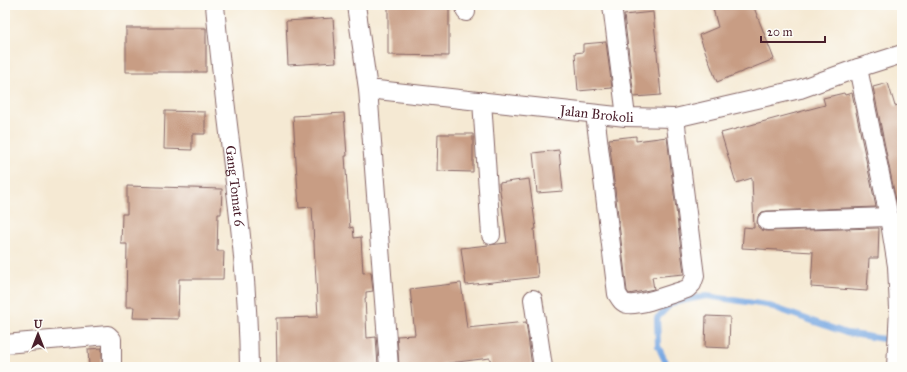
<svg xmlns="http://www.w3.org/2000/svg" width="907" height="372" viewBox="0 0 907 372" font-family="'IM FELL Great Primer',serif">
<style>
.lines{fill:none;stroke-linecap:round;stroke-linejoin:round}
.stream{stroke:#78a8e2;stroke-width:6}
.building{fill:#c89d84}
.street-casing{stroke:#866666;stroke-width:20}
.street{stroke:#fff;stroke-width:18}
.labels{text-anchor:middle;stroke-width:3;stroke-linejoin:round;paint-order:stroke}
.street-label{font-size:14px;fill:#4a1f2b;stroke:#fdfcf7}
</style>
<rect width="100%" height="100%" fill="#fdfcf7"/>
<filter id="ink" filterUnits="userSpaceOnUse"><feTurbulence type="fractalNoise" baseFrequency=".025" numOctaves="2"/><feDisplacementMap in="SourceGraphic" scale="8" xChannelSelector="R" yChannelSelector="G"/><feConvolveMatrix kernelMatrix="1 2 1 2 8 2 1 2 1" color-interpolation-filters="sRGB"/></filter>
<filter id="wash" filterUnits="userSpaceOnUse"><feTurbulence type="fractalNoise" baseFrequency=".012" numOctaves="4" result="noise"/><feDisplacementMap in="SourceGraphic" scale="16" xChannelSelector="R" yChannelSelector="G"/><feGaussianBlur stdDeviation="0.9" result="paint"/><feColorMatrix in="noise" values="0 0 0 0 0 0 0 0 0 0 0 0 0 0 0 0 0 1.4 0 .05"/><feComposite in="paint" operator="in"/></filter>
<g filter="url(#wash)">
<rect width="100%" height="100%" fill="#f5e9d3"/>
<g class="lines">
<!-- stream -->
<path class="stream" d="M 668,367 L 658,346 L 657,318 L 672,303 L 706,296 L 767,305 L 846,333 L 896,341"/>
</g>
<g id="blocks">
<!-- building -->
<path class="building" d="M 388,5 L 449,5 L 449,56 L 388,55 Z
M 712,5 L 753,5 L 774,59 L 717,82 L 699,35 L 718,27 Z
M 653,12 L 661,95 L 634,97 L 624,15 Z
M 333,18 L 336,62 L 288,65 L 286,21 Z
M 126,28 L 206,28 L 206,72 L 126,72 Z
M 606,42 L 612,88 L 578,91 L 575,53 L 583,52 L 583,44 Z
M 888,83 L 895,106 L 902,104 L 902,200 L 896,201 L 873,87 Z
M 844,93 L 845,95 L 852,93 L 876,207 L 767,211 L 762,212 L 758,216 L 757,222 L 758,227 L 762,230 L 767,231 L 879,228 L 878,258 L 869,258 L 867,291 L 811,287 L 813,252 L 742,248 L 744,227 L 754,228 L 752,178 L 736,183 L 721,133 L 825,105 L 823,98 Z
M 165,111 L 205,112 L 205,134 L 192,134 L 192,150 L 164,149 Z
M 344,113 L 347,156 L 345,156 L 350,228 L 353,227 L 354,238 L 361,237 L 363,273 L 371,272 L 373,291 L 366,292 L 366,298 L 365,298 L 367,338 L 376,337 L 378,366 L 277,367 L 276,318 L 318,317 L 312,207 L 299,208 L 293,116 Z
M 438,134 L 473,134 L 473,172 L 437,171 Z
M 636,136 L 636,141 L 667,137 L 684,274 L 652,277 L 654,289 L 629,294 L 627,291 L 609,139 Z
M 559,150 L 563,191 L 537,193 L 533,153 Z
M 529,179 L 536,229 L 534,229 L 538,277 L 466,285 L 461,248 L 507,243 L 499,183 Z
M 127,186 L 222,189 L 221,214 L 218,214 L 217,251 L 224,251 L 223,279 L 179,279 L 178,319 L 133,318 L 134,307 L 126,307 L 127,244 L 121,244 L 122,214 L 127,214 Z
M 461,283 L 467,328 L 526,322 L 532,367 L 491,367 L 490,358 L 441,364 L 442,367 L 399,367 L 397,336 L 415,335 L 410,289 Z
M 706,316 L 730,317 L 729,348 L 705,347 Z
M 102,348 L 102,367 L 89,367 L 88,349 Z"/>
</g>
</g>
<g filter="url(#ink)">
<use href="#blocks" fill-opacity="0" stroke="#866666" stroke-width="1"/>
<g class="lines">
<!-- street casing -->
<g class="street-casing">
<g id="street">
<path id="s1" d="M 215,5 C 225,126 248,245 249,367"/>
<path id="s2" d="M 356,5 L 368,89 L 626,117 L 675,118 L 800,89 L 858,68 L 902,54"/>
<path d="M 465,5 L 466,12"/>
<path d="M 612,5 L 626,117"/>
<path d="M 858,68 L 889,217 L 897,266 L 899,309 L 896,367"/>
<path d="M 368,89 L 389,367"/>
<path d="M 482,101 L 491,235"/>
<path d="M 595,114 L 617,294 C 620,299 622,303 628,304 C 640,306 674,293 687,289 L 692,284 L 695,276 L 675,118"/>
<path d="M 767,221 L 889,217"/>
<path d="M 533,299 L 543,367"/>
<path d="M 5,344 L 108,335 L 112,339 L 112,367"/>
</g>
</g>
<!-- street -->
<use href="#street" class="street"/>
</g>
</g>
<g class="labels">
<!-- street labels -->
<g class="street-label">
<text dy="5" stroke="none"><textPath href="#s2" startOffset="315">Jalan Brokoli</textPath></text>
<text dy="5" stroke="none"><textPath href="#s1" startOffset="182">Gang Tomat 6</textPath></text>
</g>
</g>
<!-- margin -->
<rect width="907" height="372" fill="none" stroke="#fdfcf7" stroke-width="20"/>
<!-- north arrow -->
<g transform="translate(38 334)" stroke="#fdfcf7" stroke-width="3" paint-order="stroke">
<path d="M0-3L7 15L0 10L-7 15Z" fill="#4a1f2b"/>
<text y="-6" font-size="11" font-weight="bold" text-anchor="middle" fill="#4a1f2b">U</text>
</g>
<!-- scale -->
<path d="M761 36v6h64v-6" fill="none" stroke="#4a1f2b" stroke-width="2"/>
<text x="767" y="36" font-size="12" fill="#4a1f2b" stroke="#fdfcf7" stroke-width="3" paint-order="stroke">20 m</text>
</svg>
